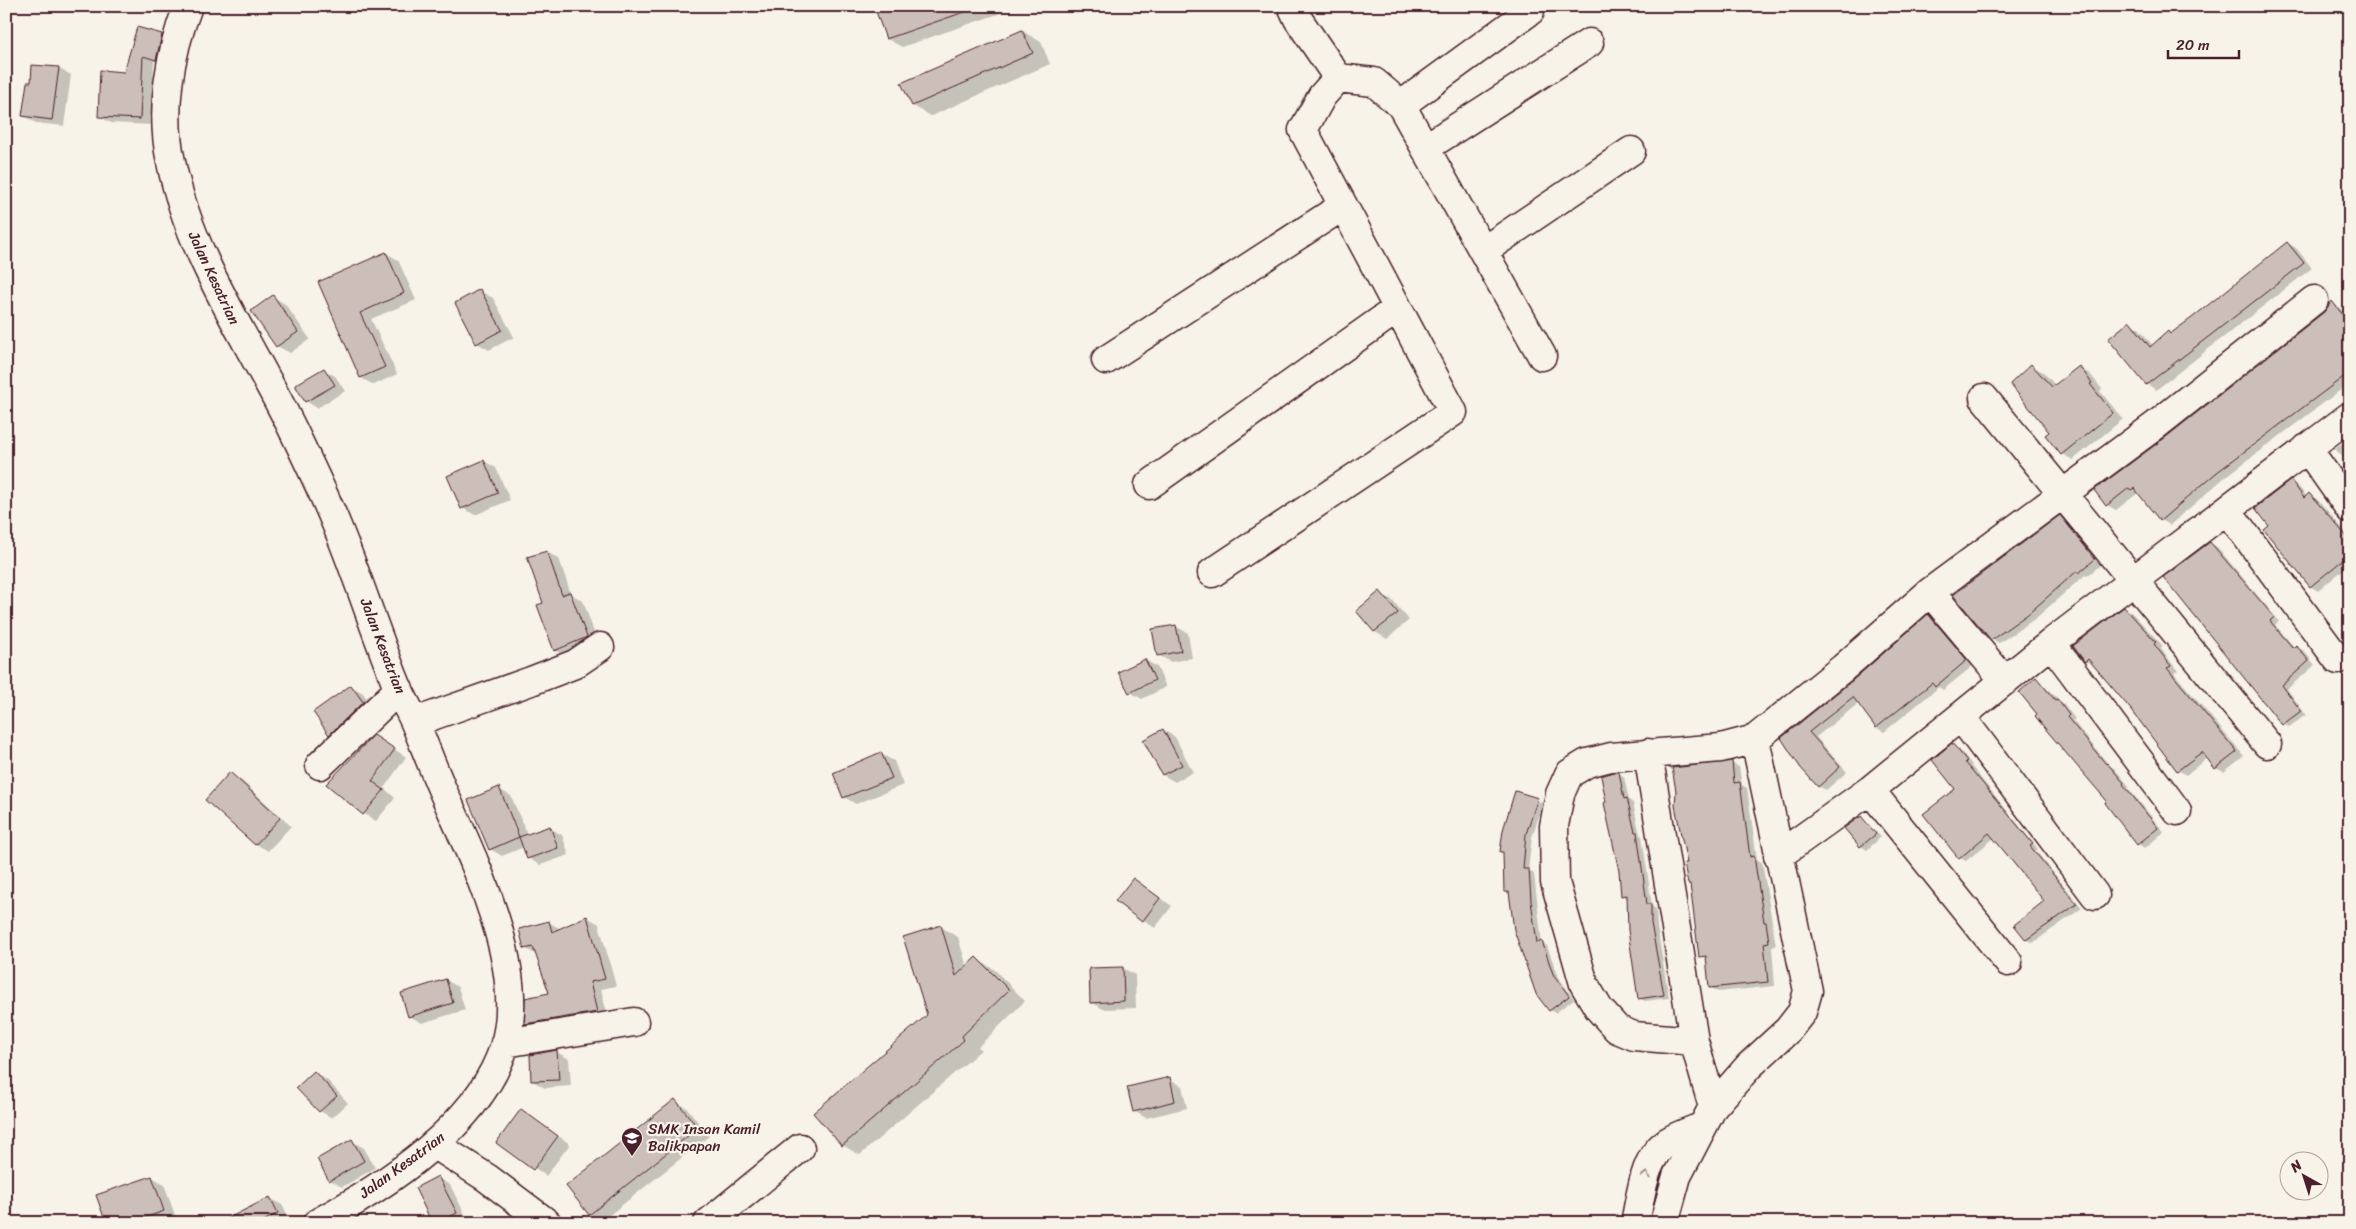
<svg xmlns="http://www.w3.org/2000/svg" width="2356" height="1229" viewBox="0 0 2356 1229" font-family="Sriracha,sans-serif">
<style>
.shadow{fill:#0003}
.building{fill:#ccbfb9;stroke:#4a1f2b}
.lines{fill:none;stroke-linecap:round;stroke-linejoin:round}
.minor-casing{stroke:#4a1f2b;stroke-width:31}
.minor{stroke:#f7f3e8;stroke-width:28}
.oneway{stroke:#a0898a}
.labels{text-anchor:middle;stroke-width:4.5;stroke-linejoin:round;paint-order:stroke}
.street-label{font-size:15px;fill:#4a1f2b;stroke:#f7f3e8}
.poi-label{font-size:15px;fill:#4a1f2b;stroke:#f7f3e8;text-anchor:start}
</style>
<rect width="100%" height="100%" fill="#f7f3e8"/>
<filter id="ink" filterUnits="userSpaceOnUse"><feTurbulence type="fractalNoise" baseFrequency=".02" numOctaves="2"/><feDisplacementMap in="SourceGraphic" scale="10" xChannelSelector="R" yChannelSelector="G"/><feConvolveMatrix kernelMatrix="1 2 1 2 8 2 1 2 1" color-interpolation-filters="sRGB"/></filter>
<g filter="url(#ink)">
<!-- shadow -->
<path class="shadow" d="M 876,6 L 1002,6 L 1004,12 L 902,47 L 887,39 Z
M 138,28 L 162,35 L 173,42 L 168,65 L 154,61 L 151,125 L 111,123 L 99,116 L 125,73 Z
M 1022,31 L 1041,42 L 1050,64 L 931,116 L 913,106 Z
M 59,68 L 71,75 L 64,126 L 36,123 L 23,116 Z
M 2287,243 L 2296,248 L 2312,268 L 2156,390 L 2147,384 L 2110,339 L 2130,323 L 2139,328 L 2153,346 L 2169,333 L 2171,335 Z
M 386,253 L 398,260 L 416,300 L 371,319 L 397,374 L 374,385 L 361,378 L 320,283 Z
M 480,291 L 493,298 L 514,337 L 489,350 L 477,343 Z
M 273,297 L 285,304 L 310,339 L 290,353 L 277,346 Z
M 2332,303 L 2340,308 L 2350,320 L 2350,383 L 2224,478 L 2170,525 L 2161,520 L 2138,493 L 2116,510 L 2107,505 L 2096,491 L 2166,438 L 2325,313 Z
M 2032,366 L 2043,372 L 2056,386 L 2079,368 L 2090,374 L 2102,389 L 2100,391 L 2123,419 L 2073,460 L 2062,454 L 2047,435 L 2051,432 Z
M 324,370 L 335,376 L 345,391 L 317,408 L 306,401 L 297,385 Z
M 2350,437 L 2350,464 L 2335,449 Z
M 484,461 L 496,468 L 510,500 L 475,515 L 462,508 Z
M 2291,482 L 2298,486 L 2307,497 L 2309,495 L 2317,499 L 2350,537 L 2350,564 L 2318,591 L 2310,586 L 2271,526 Z
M 2060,517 L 2068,521 L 2102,564 L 2087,576 L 2085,575 L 2036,618 L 1999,643 L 1992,639 Z
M 2210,543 L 2217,547 L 2279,621 L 2275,625 L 2295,648 L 2303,650 L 2315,665 L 2287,689 L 2306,715 L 2289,727 L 2283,724 Z
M 547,552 L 559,559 L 571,594 L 583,601 L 598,644 L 567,658 L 555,650 L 545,603 Z
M 1380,593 L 1392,600 L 1409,620 L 1387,639 L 1375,632 Z
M 2124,608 L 2132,613 L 2163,646 L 2161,649 L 2178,671 L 2174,673 L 2244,756 L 2224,772 L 2216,768 L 2208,757 L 2186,775 L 2178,770 L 2134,711 L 2094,665 L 2085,661 Z
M 1928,616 L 1936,620 L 1974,665 L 1943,690 L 1939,687 L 1884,732 L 1877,728 L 1859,703 L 1816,737 L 1847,772 L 1826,790 L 1818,786 L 1783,738 L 1854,681 Z
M 1175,626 L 1188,633 L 1192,658 L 1171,662 L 1158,655 Z
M 1145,660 L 1157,667 L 1166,687 L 1142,699 L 1130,692 Z
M 2036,679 L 2064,704 L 2075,719 L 2073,721 L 2109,765 L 2114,768 L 2130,787 L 2128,788 L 2164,832 L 2145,848 L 2138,844 L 2109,801 L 2039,714 Z
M 351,686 L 363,693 L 374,709 L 342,741 L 330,734 Z
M 1163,730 L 1175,737 L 1193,772 L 1175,782 L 1163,775 Z
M 374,736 L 406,757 L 384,788 L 395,798 L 376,821 L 364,814 L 328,784 Z
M 1952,745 L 1959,749 L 1972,765 L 1971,766 L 2038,849 L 2036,851 L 2082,908 L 2033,943 L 2027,940 L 2016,925 L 2045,902 L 1994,838 L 1966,861 L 1960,858 Z
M 881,754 L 894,761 L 903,785 L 856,804 L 844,797 Z
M 1731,763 L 1739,767 L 1742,785 L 1747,788 L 1757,860 L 1762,862 L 1776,946 L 1772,947 L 1775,986 L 1718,992 L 1710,987 L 1707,959 L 1701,956 L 1692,885 L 1689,883 L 1688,864 L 1677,814 L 1674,769 Z
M 1619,773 L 1624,777 L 1629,800 L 1633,803 L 1640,835 L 1642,836 L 1652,906 L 1656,909 L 1657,927 L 1669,998 L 1645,1001 L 1639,998 L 1628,899 L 1623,895 Z
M 230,774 L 242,781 L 291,826 L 268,851 L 256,844 L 206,800 Z
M 499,789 L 511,796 L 528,836 L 550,828 L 562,835 L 569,855 L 540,865 L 528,858 L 524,847 L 502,856 L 490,849 Z
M 1516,793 L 1543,803 L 1532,837 L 1528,870 L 1534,874 L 1542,943 L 1547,946 L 1559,978 L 1574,999 L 1555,1013 L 1550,1010 L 1510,894 L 1506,892 Z
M 1861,817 L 1881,837 L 1867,850 L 1861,846 L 1846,828 Z
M 1133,879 L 1172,906 L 1155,928 L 1117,901 Z
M 587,917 L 599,924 L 616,986 L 601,989 L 608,1019 L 537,1030 L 526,1023 L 551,994 L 538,956 L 525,948 L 548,922 L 561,929 Z
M 941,927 L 958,937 L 967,967 L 976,959 L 994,969 L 1025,1001 L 978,1047 L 981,1050 L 860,1155 L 842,1145 L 928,1016 Z
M 1123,968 L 1135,975 L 1136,1008 L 1103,1009 L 1091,1002 Z
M 446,980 L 458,987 L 465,1010 L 422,1023 L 409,1016 Z
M 557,1052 L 569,1059 L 571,1086 L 545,1088 L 533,1081 L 532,1056 Z
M 315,1073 L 327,1080 L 348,1103 L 332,1118 L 320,1111 L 298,1088 Z
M 1170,1079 L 1182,1086 L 1187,1108 L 1146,1118 L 1134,1111 Z
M 675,1101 L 687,1108 L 709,1136 L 602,1221 L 590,1214 L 567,1186 Z
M 522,1111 L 570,1144 L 546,1176 L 498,1142 Z
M 352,1141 L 364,1148 L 375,1168 L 342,1187 L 330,1180 Z
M 152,1177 L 164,1184 L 176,1218 L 161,1223 L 107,1223 Z
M 438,1178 L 450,1185 L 468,1220 L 462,1223 L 434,1223 Z
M 270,1198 L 282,1205 L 290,1220 L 285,1223 L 234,1223 Z"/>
<!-- building -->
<path class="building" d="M 874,6 L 972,6 L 973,9 L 886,39 Z
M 137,27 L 162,34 L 156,60 L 143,56 L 140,119 L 98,117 L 100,70 L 124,72 Z
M 1022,30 L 1033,53 L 912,106 L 901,83 Z
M 32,65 L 59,67 L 52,120 L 22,116 L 27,82 L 31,82 Z
M 2287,242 L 2304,263 L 2146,385 L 2108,339 L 2130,321 L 2150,347 L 2168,331 L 2170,334 L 2193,317 Z
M 386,252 L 404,293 L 360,313 L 385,367 L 360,378 L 318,282 Z
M 480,289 L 502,330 L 476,344 L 455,303 Z
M 273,295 L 298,332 L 276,347 L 251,311 Z
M 2332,301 L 2350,324 L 2350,372 L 2216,473 L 2160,521 L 2134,488 L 2131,490 L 2129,488 L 2106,506 L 2094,490 L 2166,437 L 2324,312 Z
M 2031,364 L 2052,387 L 2079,366 L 2092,383 L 2090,384 L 2113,413 L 2061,455 L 2045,435 L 2049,432 L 2010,384 Z
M 324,368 L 335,385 L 305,402 L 295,385 Z
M 484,460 L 498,493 L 461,509 L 447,476 Z
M 2291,480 L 2304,498 L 2309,493 L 2350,540 L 2350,554 L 2310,587 L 2264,530 L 2269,526 L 2255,508 Z
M 2060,515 L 2095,559 L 2079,573 L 2077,571 L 2028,614 L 1991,640 L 1953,595 Z
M 2210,542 L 2274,617 L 2270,621 L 2293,648 L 2296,645 L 2309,661 L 2282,685 L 2301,711 L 2282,725 L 2163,577 Z
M 547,551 L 562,595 L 570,592 L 587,637 L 554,651 L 537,605 L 543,603 L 527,557 Z
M 1380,591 L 1398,613 L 1374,632 L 1356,611 Z
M 2124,607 L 2156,642 L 2154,644 L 2171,666 L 2167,668 L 2237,752 L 2215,769 L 2202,752 L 2177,771 L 2133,712 L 2088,659 L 2085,662 L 2073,646 Z
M 1928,614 L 1967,660 L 1935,687 L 1932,683 L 1876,728 L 1853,697 L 1809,732 L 1840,767 L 1818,787 L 1800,767 L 1781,738 L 1853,680 Z
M 1176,625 L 1181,651 L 1157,656 L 1152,629 Z
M 1145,659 L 1155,680 L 1129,693 L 1118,672 Z
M 2036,677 L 2055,700 L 2057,699 L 2069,715 L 2067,717 L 2106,764 L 2107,763 L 2124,783 L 2123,784 L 2158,828 L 2137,845 L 2105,803 L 2107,801 L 2048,732 L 2035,716 L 2037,714 L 2019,692 Z
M 351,685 L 363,702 L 329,735 L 313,712 Z
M 1163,729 L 1182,765 L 1162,775 L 1143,740 Z
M 374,735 L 395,749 L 372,781 L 384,790 L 363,815 L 326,784 Z
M 1952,743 L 1967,761 L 1965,762 L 2033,844 L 2030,846 L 2077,904 L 2026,940 L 2014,925 L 2044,901 L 2008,856 L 1989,833 L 1959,859 L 1923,814 L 1955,789 L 1932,760 Z
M 881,752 L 892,778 L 843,798 L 833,773 Z
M 1732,761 L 1734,783 L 1740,782 L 1750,857 L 1754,856 L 1764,922 L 1766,922 L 1769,942 L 1764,943 L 1768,982 L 1709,988 L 1706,956 L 1699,957 L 1690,884 L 1688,884 L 1684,863 L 1687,863 L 1675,806 L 1676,791 L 1672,768 Z
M 230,772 L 280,818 L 255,845 L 205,800 Z
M 1614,772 L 1619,772 L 1624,799 L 1627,798 L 1635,832 L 1637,832 L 1647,904 L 1651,904 L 1651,923 L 1664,995 L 1638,999 L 1628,930 L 1627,895 L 1621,896 L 1619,871 L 1604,803 L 1606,802 L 1601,776 Z
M 499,787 L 519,837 L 489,850 L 468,800 Z
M 1515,791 L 1538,798 L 1526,834 L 1523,869 L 1529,869 L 1531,901 L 1537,943 L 1542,941 L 1553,974 L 1569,996 L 1549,1011 L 1536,994 L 1514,930 L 1509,892 L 1504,892 L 1503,852 L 1500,852 L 1503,830 Z
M 1861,816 L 1876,834 L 1860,847 L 1844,828 Z
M 550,826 L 558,848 L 527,859 L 519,837 Z
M 1133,878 L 1160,898 L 1142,922 L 1115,901 Z
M 587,916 L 605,979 L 590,982 L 597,1012 L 524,1024 L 525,998 L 549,993 L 533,947 L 524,949 L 519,929 L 549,921 L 552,932 Z
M 941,925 L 956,976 L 976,957 L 1009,990 L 962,1036 L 964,1040 L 842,1146 L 813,1113 L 927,1015 L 903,937 Z
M 1123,967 L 1124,1001 L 1090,1003 L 1089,968 Z
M 446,979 L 453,1003 L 408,1017 L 401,993 Z
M 557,1050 L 559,1080 L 531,1081 L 530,1055 Z
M 314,1071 L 337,1096 L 319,1112 L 296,1088 Z
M 1170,1077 L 1175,1101 L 1133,1112 L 1127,1087 Z
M 675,1099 L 698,1128 L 589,1215 L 566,1186 Z
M 521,1109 L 558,1136 L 533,1170 L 496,1143 Z
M 352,1139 L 364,1161 L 329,1181 L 317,1159 Z
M 152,1176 L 164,1211 L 130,1223 L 106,1223 L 96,1195 Z
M 438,1176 L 457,1213 L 437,1223 L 432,1223 L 415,1188 Z
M 270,1197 L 278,1213 L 260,1223 L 219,1223 Z"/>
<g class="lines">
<!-- minor casing -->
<g class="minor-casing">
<path id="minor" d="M 188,6 C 169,55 160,111 171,162 C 191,260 251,343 294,432 C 309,463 324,494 337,526 C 359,579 376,635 398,688 C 404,701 411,713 416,725 C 425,747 433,768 442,789 C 473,859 529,970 504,1047 C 479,1125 387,1185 317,1223
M 1338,78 L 1374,82 L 1401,105 L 1542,356
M 1401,105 L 1530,11
M 1425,148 L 1589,43
M 1483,251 L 1631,151
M 1106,360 L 1343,206
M 1984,398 L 2267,744
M 2307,448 L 2350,509
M 1149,485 L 1397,309
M 2227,510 L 2338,660
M 1212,573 L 1453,412 L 1303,130 L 1322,96 L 1338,78 L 1298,19 L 1292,6
M 1930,592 L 2156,425 L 2314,300
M 2051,643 L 2177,811
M 1961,717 L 2095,895
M 415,722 L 531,681 L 575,664 L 600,647
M 1648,753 L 1694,1041 L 1713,1107
M 320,765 L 399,689
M 1870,790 L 2008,962
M 1778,856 L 1870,790 L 2051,643 L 2350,416
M 1694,1041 L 1634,1036 L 1617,1029 L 1599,1009 L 1584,984 L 1555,882 L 1554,826 L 1560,794 L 1569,774 L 1587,763 L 1611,757 L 1721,748 L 1755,739 L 1843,668 L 1930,592 L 2005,681
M 505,1043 L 634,1022
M 434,1144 L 487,1178 L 547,1223
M 708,1223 L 800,1148
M 1635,1223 C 1641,1197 1643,1156 1669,1141 C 1678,1135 1691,1131 1701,1127
M 1664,1223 L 1677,1176 L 1713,1107 L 1749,1066 L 1788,1030 L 1802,1012 L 1808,991 L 1755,739"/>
</g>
<!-- minor -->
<use href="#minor" class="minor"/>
</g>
<!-- one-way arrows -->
<defs><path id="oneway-chevron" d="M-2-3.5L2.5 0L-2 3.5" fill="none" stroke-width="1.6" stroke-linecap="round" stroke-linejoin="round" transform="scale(1.25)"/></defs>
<use class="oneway" href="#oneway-chevron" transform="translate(1646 1175) rotate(-77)"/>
</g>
<!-- icons -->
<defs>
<g id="school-pin" transform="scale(1.125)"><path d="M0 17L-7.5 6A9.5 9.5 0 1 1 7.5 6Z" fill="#4a1f2b" stroke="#f7f3e8"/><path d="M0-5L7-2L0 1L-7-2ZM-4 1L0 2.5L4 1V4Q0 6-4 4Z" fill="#fff"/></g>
</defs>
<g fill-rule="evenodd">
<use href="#school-pin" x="632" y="1138"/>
</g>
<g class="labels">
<!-- street labels -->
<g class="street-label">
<text transform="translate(214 278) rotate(65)" y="5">Jalan Kesatrian</text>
<text transform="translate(383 646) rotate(69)" y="5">Jalan Kesatrian</text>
<text transform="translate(402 1165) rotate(-36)" y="5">Jalan Kesatrian</text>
</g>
<!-- poi labels -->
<g class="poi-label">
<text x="648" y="1134">SMK Insan Kamil<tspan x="648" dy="17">Balikpapan</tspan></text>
</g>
</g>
<!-- margin -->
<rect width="2356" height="1229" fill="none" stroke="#f7f3e8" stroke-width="25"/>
<rect x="12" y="12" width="2331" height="1204" fill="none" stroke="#4a1f2b" stroke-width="2" filter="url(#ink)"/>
<!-- north arrow -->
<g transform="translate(2304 1176) rotate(321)"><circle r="24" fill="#f7f3e8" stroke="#b29e9c"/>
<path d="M0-4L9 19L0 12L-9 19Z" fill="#4a1f2b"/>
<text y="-8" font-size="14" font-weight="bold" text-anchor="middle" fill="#4a1f2b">N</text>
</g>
<!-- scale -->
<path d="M2168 50v8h71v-8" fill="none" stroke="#4a1f2b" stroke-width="2.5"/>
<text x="2176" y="50" font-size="15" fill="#4a1f2b" stroke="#f7f3e8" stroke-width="4" paint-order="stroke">20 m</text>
</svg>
